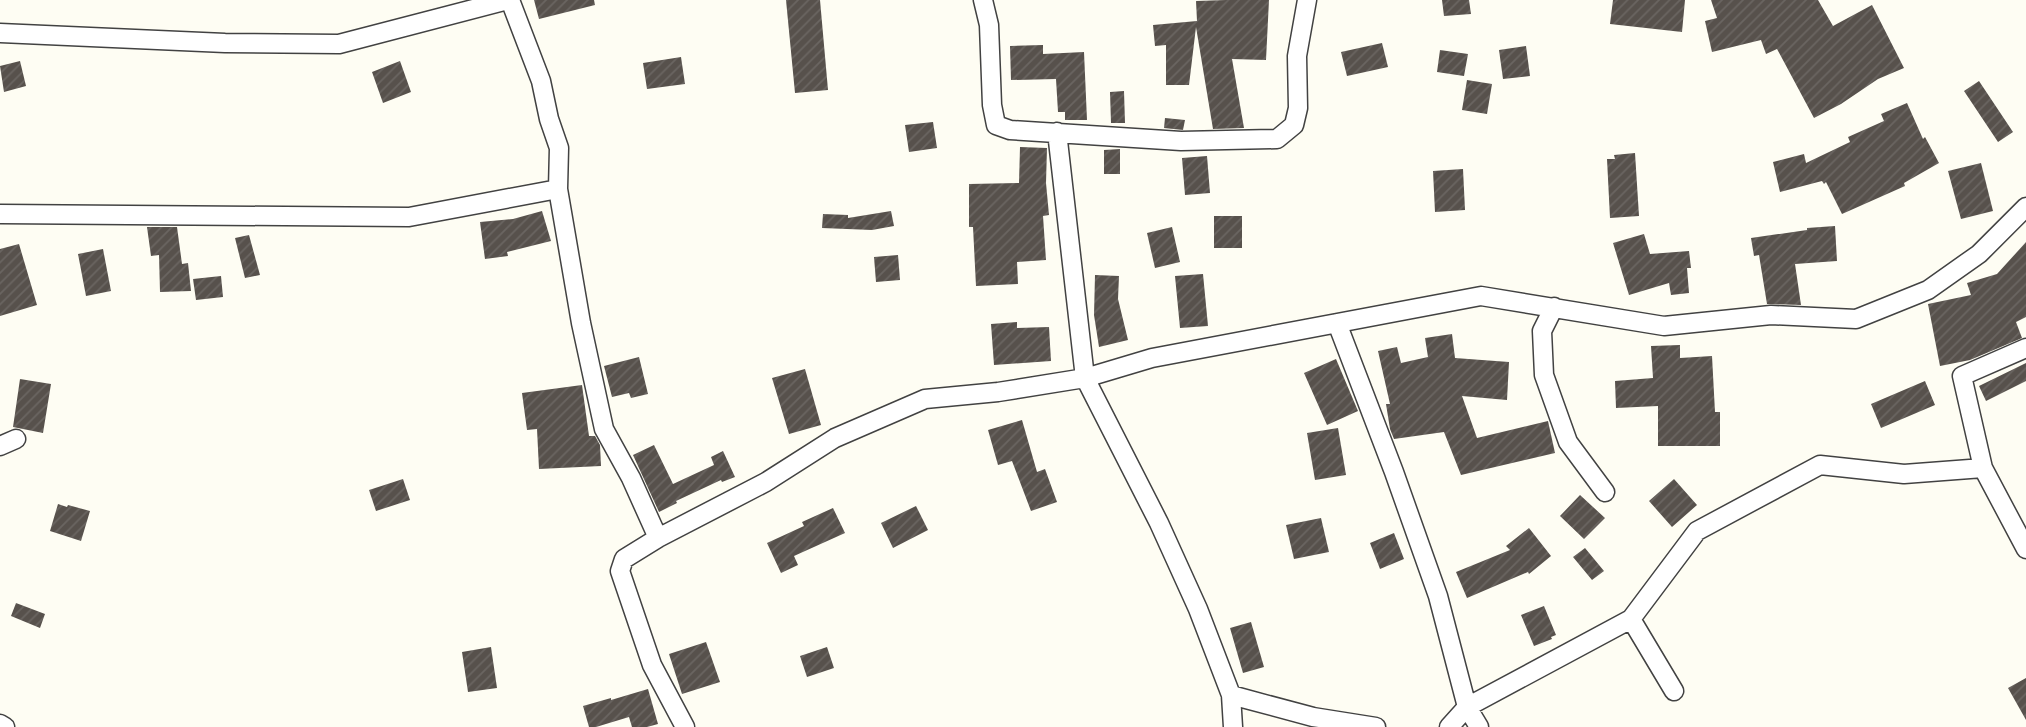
<svg xmlns="http://www.w3.org/2000/svg" width="2026" height="727" viewBox="0 0 2026 727" font-family="'PT Serif',serif">
<style>
.building{fill:url(#building-hatch)}
.lines{fill:none;stroke-linecap:round;stroke-linejoin:round}
.street-casing{stroke:#424242;stroke-width:21}
.street{stroke:#fff;stroke-width:18}
</style>
<defs>
<pattern id="building-hatch" width="6" height="6" patternUnits="userSpaceOnUse" patternTransform="scale(1.75)"><rect width="6" height="6" fill="#57514c"/><path d="M-1 1l2-2M0 6l6-6M5 7l2-2" fill="none" stroke="#6a6561"/></pattern>
</defs>
<rect width="100%" height="100%" fill="#fefdf3"/>
<!-- building -->
<path class="building" d="M 534,0 L 594,0 L 595,5 L 539,19 Z
M 786,0 L 820,0 L 828,90 L 795,93 Z
M 1226,0 L 1269,0 L 1266,60 L 1232,59 L 1244,128 L 1213,129 L 1196,27 L 1189,85 L 1166,85 L 1166,45 L 1155,46 L 1153,25 L 1197,21 L 1196,1 Z
M 1442,0 L 1469,0 L 1471,14 L 1444,16 Z
M 1613,0 L 1685,0 L 1682,32 L 1610,24 Z
M 1711,0 L 1818,0 L 1833,26 L 1872,5 L 1904,68 L 1878,79 L 1841,104 L 1814,118 L 1777,49 L 1766,54 L 1761,40 L 1712,52 L 1705,21 L 1717,18 Z
M 1382,43 L 1388,67 L 1347,76 L 1341,52 Z
M 1043,45 L 1043,54 L 1084,52 L 1087,120 L 1065,120 L 1065,112 L 1058,112 L 1056,79 L 1011,80 L 1010,46 Z
M 1526,46 L 1530,76 L 1503,79 L 1499,50 Z
M 1440,50 L 1468,54 L 1464,76 L 1437,72 Z
M 681,57 L 685,84 L 647,89 L 643,63 Z
M 20,61 L 26,86 L 4,92 L 0,66 Z
M 400,61 L 411,92 L 383,103 L 372,72 Z
M 1467,80 L 1492,84 L 1487,114 L 1462,110 Z
M 1979,81 L 2013,132 L 1998,142 L 1964,91 Z
M 1124,91 L 1125,123 L 1111,123 L 1110,92 Z
M 1907,103 L 1923,139 L 1925,137 L 1939,163 L 1904,183 L 1905,186 L 1842,214 L 1826,182 L 1824,184 L 1822,181 L 1780,192 L 1773,162 L 1804,154 L 1806,163 L 1850,142 L 1848,137 L 1884,121 L 1881,114 Z
M 1165,118 L 1185,120 L 1183,130 L 1164,128 Z
M 933,122 L 937,148 L 909,152 L 905,125 Z
M 1020,147 L 1047,148 L 1046,183 L 1049,215 L 1043,216 L 1046,260 L 1017,262 L 1018,284 L 976,286 L 973,227 L 969,227 L 969,184 L 1019,183 Z
M 1120,149 L 1120,174 L 1104,174 L 1104,150 Z
M 1635,153 L 1639,216 L 1610,218 L 1607,159 L 1615,159 L 1614,155 Z
M 1207,156 L 1210,193 L 1185,195 L 1182,158 Z
M 1981,163 L 1993,211 L 1961,219 L 1948,171 Z
M 1463,169 L 1465,210 L 1435,212 L 1433,171 Z
M 542,211 L 551,241 L 507,252 L 508,256 L 485,259 L 480,222 L 513,219 Z
M 891,211 L 894,226 L 872,230 L 822,228 L 823,214 L 848,215 L 848,218 Z
M 1214,216 L 1242,216 L 1242,248 L 1214,248 Z
M 1835,226 L 1837,261 L 1795,264 L 1801,305 L 1767,304 L 1759,255 L 1754,256 L 1751,238 L 1807,230 L 1807,228 Z
M 147,227 L 177,227 L 182,264 L 188,263 L 191,291 L 160,292 L 159,255 L 151,256 Z
M 1172,227 L 1180,262 L 1155,268 L 1147,233 Z
M 1644,234 L 1650,254 L 1689,251 L 1691,268 L 1687,268 L 1689,293 L 1671,295 L 1669,283 L 1629,295 L 1613,243 Z
M 249,235 L 260,275 L 245,278 L 235,238 Z
M 2026,242 L 2026,317 L 2016,322 L 2022,338 L 1970,360 L 1940,366 L 1928,304 L 1971,295 L 1967,283 L 1997,274 Z
M 19,244 L 37,305 L 0,316 L 0,249 Z
M 103,249 L 111,291 L 86,296 L 78,254 Z
M 898,255 L 900,280 L 876,282 L 874,257 Z
M 1203,274 L 1208,326 L 1180,328 L 1175,276 Z
M 1095,275 L 1119,276 L 1118,299 L 1128,340 L 1099,347 L 1094,315 Z
M 221,276 L 223,297 L 196,300 L 193,279 Z
M 1017,322 L 1017,328 L 1049,327 L 1051,361 L 994,365 L 991,324 Z
M 1452,334 L 1455,358 L 1509,362 L 1507,400 L 1462,396 L 1477,438 L 1548,421 L 1555,453 L 1461,475 L 1444,432 L 1394,439 L 1390,429 L 1386,404 L 1390,404 L 1378,351 L 1397,347 L 1401,363 L 1428,357 L 1425,338 Z
M 1680,345 L 1680,358 L 1712,356 L 1715,412 L 1720,412 L 1720,446 L 1658,446 L 1658,406 L 1616,408 L 1615,381 L 1653,378 L 1651,346 Z
M 639,357 L 648,394 L 631,398 L 629,393 L 612,397 L 604,366 Z
M 1336,359 L 1358,411 L 1327,425 L 1304,373 Z
M 2026,363 L 2026,381 L 1986,401 L 1979,386 Z
M 805,369 L 821,425 L 789,434 L 772,378 Z
M 20,379 L 51,384 L 43,433 L 13,427 Z
M 1925,381 L 1935,405 L 1881,428 L 1871,404 Z
M 582,385 L 589,436 L 595,436 L 600,445 L 601,466 L 539,469 L 537,429 L 527,430 L 522,393 Z
M 1022,420 L 1037,472 L 1045,469 L 1057,502 L 1031,511 L 1012,461 L 998,465 L 988,430 Z
M 1338,428 L 1346,475 L 1315,480 L 1307,433 Z
M 654,445 L 673,484 L 714,465 L 711,457 L 723,451 L 735,477 L 722,482 L 721,480 L 676,501 L 677,503 L 659,512 L 633,455 Z
M 403,479 L 410,500 L 376,511 L 369,490 Z
M 1674,479 L 1697,505 L 1672,527 L 1649,501 Z
M 1580,495 L 1605,518 L 1584,539 L 1560,516 Z
M 58,504 L 67,507 L 68,505 L 90,511 L 81,541 L 50,531 Z
M 916,506 L 928,530 L 893,548 L 881,523 Z
M 833,508 L 845,533 L 794,556 L 798,565 L 781,573 L 767,543 L 804,526 L 802,522 Z
M 1321,518 L 1329,552 L 1294,559 L 1286,525 Z
M 1529,528 L 1551,556 L 1529,574 L 1528,572 L 1467,598 L 1456,572 L 1510,550 L 1506,546 Z
M 1394,533 L 1404,559 L 1380,569 L 1370,543 Z
M 1585,548 L 1604,571 L 1592,580 L 1573,557 Z
M 16,603 L 45,614 L 40,628 L 11,616 Z
M 1544,606 L 1556,635 L 1551,637 L 1552,639 L 1534,646 L 1521,615 Z
M 1251,622 L 1264,667 L 1243,673 L 1230,628 Z
M 706,642 L 720,682 L 682,694 L 669,654 Z
M 491,647 L 497,688 L 468,692 L 462,652 Z
M 827,647 L 834,668 L 807,677 L 800,656 Z
M 2026,678 L 2026,720 L 2008,688 Z
M 648,689 L 658,724 L 647,727 L 632,727 L 629,717 L 596,727 L 589,727 L 583,706 L 611,698 L 611,700 Z"/>
<g class="lines">
<!-- street casing -->
<g class="street-casing">
<path id="street" d="M 510,0 L 541,81 L 549,119 L 559,148 L 558,189 L 581,323 L 604,429 L 631,478 L 658,538
M 983,0 L 989,25 L 992,105 L 996,125 L 1010,130 L 1181,141 L 1277,139 L 1294,125 L 1298,108 L 1297,56 L 1307,0
M 0,33 L 225,43 L 339,44 L 508,0
M 1057,132 L 1085,378 L 1159,523 L 1198,609 L 1231,695 L 1233,727
M 0,214 L 409,217 L 558,189
M 1554,307 L 1542,331 L 1544,375 L 1568,442 L 1605,492
M 1337,323 L 1394,472 L 1438,596 L 1467,707 L 1449,727
M 2026,348 L 1962,376 L 1983,468 L 2026,549
M 0,446 L 16,439
M 1631,619 L 1674,691
M 1231,695 L 1313,717 L 1376,727
M 0,724 L 5,727
M 685,727 L 652,665 L 620,571 L 624,559 L 658,538 L 766,482 L 835,438 L 925,399 L 998,392 L 1085,378 L 1152,358 L 1481,296 L 1664,326 L 1771,315 L 1856,319 L 1928,290 L 1979,254 L 2026,207
M 1479,727 L 1467,707 L 1631,619 L 1697,531 L 1820,465 L 1904,474 L 1983,468"/>
</g>
<!-- street -->
<use href="#street" class="street"/>
</g>
</svg>
